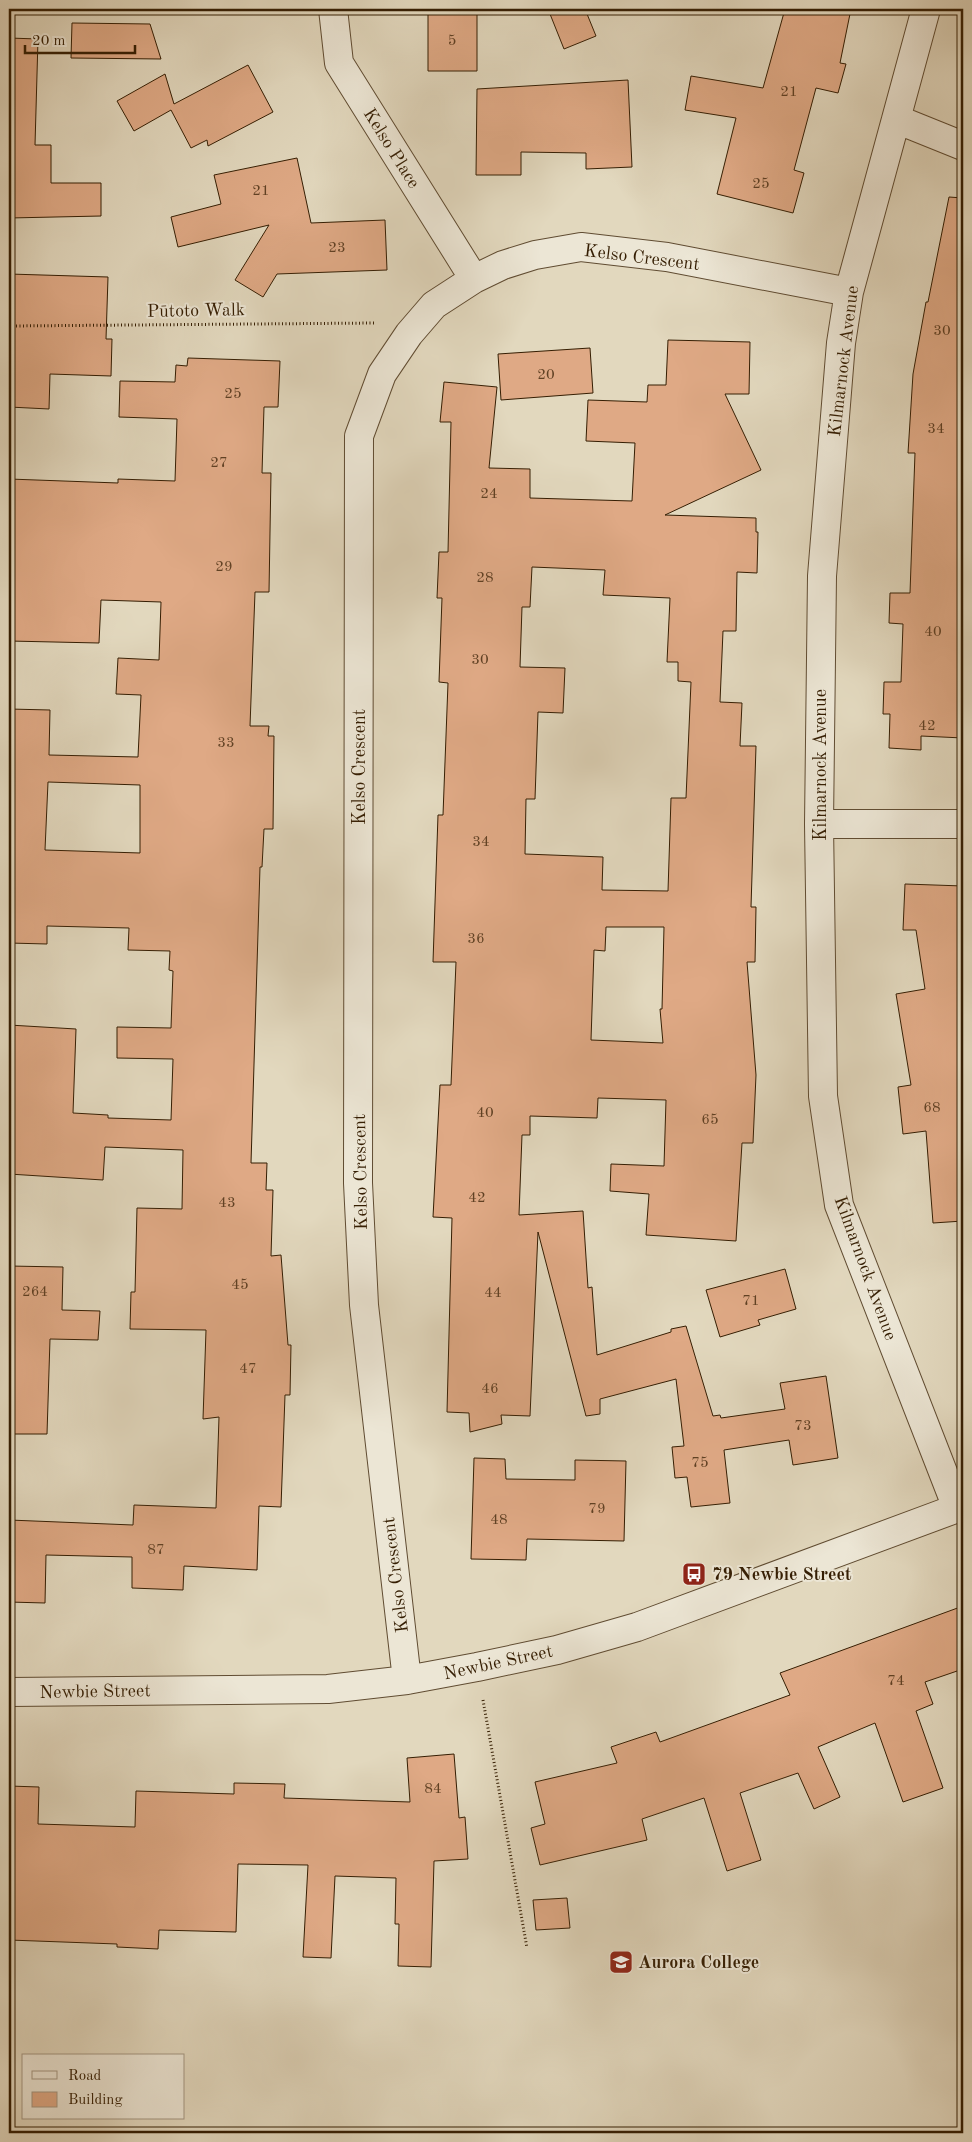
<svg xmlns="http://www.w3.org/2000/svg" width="972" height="2142" viewBox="0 0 972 2142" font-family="'Old Standard TT',serif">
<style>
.building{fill:#dfa985;stroke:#351e03;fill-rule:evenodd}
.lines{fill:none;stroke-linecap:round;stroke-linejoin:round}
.minor-casing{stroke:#604c32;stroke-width:30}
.path{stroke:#351e03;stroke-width:3;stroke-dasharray:1 2.5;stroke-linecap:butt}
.minor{stroke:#ece6d5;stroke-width:28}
.labels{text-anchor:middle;stroke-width:4;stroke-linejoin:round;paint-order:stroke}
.number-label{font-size:15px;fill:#604124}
.street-label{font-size:18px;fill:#351e03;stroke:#ece6d5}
.poi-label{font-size:18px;font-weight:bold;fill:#351e03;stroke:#ece6d5;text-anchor:start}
</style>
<rect width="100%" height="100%" fill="#e2d8be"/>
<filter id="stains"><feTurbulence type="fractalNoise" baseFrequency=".004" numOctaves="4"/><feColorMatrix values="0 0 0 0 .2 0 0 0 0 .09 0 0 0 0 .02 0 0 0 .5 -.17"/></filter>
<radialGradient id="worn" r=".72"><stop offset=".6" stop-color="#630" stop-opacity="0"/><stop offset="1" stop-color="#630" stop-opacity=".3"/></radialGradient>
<!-- building -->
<path class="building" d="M 428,9 L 477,9 L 477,71 L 428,71 Z
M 548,9 L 585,9 L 596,36 L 564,49 Z
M 785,9 L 851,9 L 840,63 L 846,64 L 838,93 L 816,88 L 794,170 L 804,173 L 793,213 L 717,194 L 736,118 L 685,110 L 691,76 L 763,88 Z
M 72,23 L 150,24 L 161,59 L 71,58 Z
M 9,38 L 38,39 L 35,145 L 51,145 L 51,183 L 101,183 L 101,216 L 9,218 Z
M 248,65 L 273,112 L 208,146 L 207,140 L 191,148 L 171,110 L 134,131 L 117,101 L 165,74 L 174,104 Z
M 628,80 L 632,167 L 586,169 L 586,153 L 521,152 L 521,175 L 476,175 L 477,89 Z
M 297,158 L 311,223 L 385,220 L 387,270 L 277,274 L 263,297 L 235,280 L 269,225 L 178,247 L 171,217 L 221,204 L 214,175 Z
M 949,197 L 963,198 L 963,738 L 921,736 L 921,750 L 889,748 L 890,714 L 883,714 L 884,682 L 901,682 L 903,624 L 889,623 L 890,593 L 910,593 L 915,453 L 908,453 L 913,374 L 926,302 L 928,302 Z
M 9,274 L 108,277 L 106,339 L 112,339 L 111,376 L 50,374 L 49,409 L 9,407 Z
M 668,340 L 750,342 L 749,394 L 725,394 L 761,470 L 665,515 L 756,518 L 756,532 L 758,532 L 757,573 L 737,572 L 736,631 L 723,631 L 720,702 L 742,703 L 740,746 L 756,746 L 751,907 L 756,907 L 755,962 L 747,962 L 756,1075 L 753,1143 L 742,1143 L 736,1241 L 646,1235 L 649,1194 L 610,1191 L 611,1164 L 664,1166 L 666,1100 L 598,1098 L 597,1118 L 530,1116 L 530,1135 L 522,1135 L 519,1215 L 583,1211 L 588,1288 L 592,1287 L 597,1355 L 671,1332 L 671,1329 L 686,1326 L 713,1416 L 720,1415 L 721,1418 L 785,1409 L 780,1383 L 826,1376 L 838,1458 L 793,1465 L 789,1440 L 724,1450 L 730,1503 L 691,1507 L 687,1477 L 675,1478 L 672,1447 L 684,1446 L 676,1379 L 600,1399 L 600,1414 L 586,1416 L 538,1232 L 530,1416 L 501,1415 L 502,1424 L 470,1432 L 469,1413 L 447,1412 L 452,1218 L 433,1217 L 440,1085 L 451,1085 L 456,962 L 433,962 L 438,815 L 443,815 L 448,683 L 439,682 L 442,598 L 437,598 L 439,552 L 448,552 L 451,422 L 440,422 L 444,382 L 497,387 L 489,468 L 530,469 L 530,498 L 632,501 L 635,443 L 586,441 L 588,400 L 647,402 L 648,385 L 666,385 ZM 532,567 L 605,570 L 603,595 L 670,598 L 667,662 L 678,662 L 678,681 L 691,682 L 686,798 L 671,798 L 668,891 L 602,890 L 603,857 L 525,854 L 526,799 L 535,799 L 538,712 L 563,713 L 565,668 L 520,667 L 522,607 L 530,607 ZM 606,927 L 664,927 L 662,1009 L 660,1009 L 663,1043 L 591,1040 L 594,950 L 605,951 Z
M 590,348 L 593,393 L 501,400 L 498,354 Z
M 188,358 L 280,361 L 278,407 L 264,407 L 262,473 L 271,473 L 269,592 L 255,592 L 250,726 L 269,726 L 268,736 L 274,736 L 273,829 L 264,829 L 262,867 L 260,867 L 251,1163 L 267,1163 L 266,1190 L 273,1190 L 271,1256 L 281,1255 L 288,1345 L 291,1345 L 290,1395 L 285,1395 L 281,1507 L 259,1506 L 257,1570 L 184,1566 L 183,1590 L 132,1588 L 132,1557 L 46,1555 L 45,1603 L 9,1602 L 9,1520 L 133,1525 L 134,1505 L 216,1508 L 219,1417 L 203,1419 L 206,1330 L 130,1329 L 131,1292 L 135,1292 L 137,1208 L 182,1209 L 183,1150 L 105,1147 L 103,1180 L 9,1174 L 9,1025 L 76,1029 L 73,1113 L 108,1115 L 108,1118 L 171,1120 L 173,1059 L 117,1058 L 117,1027 L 171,1028 L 173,971 L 169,970 L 170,951 L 128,950 L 129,928 L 47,926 L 47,944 L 9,943 L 9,709 L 50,710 L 49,755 L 138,757 L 141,695 L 116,694 L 118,658 L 159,660 L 161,602 L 101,600 L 99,643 L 9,641 L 9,479 L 118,483 L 118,479 L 175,481 L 177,419 L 119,417 L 120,381 L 175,382 L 176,365 L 187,366 ZM 48,782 L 140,785 L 140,853 L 45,850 Z
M 905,884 L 963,886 L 963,1221 L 933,1223 L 926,1131 L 903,1134 L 898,1087 L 911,1085 L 896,994 L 925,989 L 916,930 L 903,930 Z
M 9,1266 L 63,1267 L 62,1310 L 100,1311 L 98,1340 L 50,1339 L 47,1434 L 9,1434 Z
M 785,1269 L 796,1309 L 758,1320 L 760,1325 L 720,1337 L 706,1290 Z
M 474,1458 L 505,1459 L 506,1479 L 575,1480 L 575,1460 L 626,1461 L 624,1541 L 527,1539 L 526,1560 L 471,1559 Z
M 963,1606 L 963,1669 L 925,1682 L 933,1704 L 916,1711 L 943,1788 L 903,1802 L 875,1723 L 818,1747 L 840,1797 L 814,1809 L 798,1773 L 740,1793 L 761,1860 L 727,1871 L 704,1798 L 642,1819 L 647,1840 L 540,1865 L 531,1828 L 545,1824 L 535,1782 L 617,1763 L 611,1747 L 656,1732 L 660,1742 L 790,1695 L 780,1673 Z
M 454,1754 L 459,1818 L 465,1817 L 468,1859 L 434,1861 L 431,1967 L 398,1966 L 399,1924 L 395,1924 L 396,1878 L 335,1876 L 331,1958 L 303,1957 L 308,1865 L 238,1864 L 236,1932 L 159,1930 L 158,1949 L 117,1947 L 117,1944 L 9,1940 L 9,1786 L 39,1787 L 38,1824 L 135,1827 L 136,1791 L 234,1794 L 234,1783 L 285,1784 L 284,1798 L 410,1802 L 407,1758 Z
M 567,1898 L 570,1928 L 536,1930 L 533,1900 Z"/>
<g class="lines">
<!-- minor casing -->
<g class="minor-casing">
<path id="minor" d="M 333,9 L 339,63 L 474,279
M 926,9 L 849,292 L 841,343 L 822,576 L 819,824 L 823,1096 L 839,1205 L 957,1508
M 896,119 L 963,146
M 819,824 L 963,824
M 407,1680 L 364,1305 L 358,1183 L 359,436 L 382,374 L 409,334 L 434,305 L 474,279 L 503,265 L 535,255 L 581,247 L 667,257 L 849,292
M 9,1692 L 328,1689 L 407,1680 L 477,1667 L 557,1650 L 637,1627 L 963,1506"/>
</g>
<!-- path -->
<path class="path" d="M 9,326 L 376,323
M 483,1700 L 527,1948"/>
<!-- minor -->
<use href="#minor" class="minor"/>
</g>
<!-- icons -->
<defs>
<g id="bus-square" transform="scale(1.25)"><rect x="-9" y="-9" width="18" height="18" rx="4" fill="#8f2418" stroke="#ece6d5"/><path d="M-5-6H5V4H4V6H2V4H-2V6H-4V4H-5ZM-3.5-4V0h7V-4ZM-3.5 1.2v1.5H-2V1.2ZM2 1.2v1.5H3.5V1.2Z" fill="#fff"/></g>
<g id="school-square" transform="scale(1.25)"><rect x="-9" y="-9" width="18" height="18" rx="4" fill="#8f2418" stroke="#ece6d5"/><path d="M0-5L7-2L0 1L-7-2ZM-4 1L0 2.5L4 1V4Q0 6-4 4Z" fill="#fff"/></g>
</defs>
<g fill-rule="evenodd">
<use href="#bus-square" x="694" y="1574"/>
<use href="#school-square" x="621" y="1962"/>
</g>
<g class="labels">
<!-- number labels -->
<g class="number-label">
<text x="452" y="45">5</text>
<text x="789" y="96">21</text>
<text x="761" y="188">25</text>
<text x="261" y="195">21</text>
<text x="337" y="252">23</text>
<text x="942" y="335">30</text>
<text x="546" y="379">20</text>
<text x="233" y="398">25</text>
<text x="936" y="433">34</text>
<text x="219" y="467">27</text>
<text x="489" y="498">24</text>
<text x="224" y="571">29</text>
<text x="485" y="582">28</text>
<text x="933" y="636">40</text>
<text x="480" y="664">30</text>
<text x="927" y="730">42</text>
<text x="226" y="747">33</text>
<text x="481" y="846">34</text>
<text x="476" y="943">36</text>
<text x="932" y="1112">68</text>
<text x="485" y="1117">40</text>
<text x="710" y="1124">65</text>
<text x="477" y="1202">42</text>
<text x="227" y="1207">43</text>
<text x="240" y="1289">45</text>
<text x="35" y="1296">264</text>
<text x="493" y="1297">44</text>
<text x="751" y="1305">71</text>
<text x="248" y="1373">47</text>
<text x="490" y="1393">46</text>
<text x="803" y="1430">73</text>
<text x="700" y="1467">75</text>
<text x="597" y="1513">79</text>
<text x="499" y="1524">48</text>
<text x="156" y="1554">87</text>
<text x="896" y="1685">74</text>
<text x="433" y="1793">84</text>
</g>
<!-- street labels -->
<g class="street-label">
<text transform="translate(392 148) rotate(58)" y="6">Kelso Place</text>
<text transform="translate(642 257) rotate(7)" y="6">Kelso Crescent</text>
<text transform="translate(196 310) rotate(-1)" y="6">Pūtoto Walk</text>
<text transform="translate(843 361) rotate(-83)" y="6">Kilmarnock Avenue</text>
<text transform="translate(820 765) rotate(-90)" y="6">Kilmarnock Avenue</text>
<text transform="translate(359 767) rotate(-90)" y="6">Kelso Crescent</text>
<text transform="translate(360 1172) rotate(-91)" y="6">Kelso Crescent</text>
<text transform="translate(866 1268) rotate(70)" y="6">Kilmarnock Avenue</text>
<text transform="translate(395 1575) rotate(-97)" y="6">Kelso Crescent</text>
<text transform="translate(498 1662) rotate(-12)" y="6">Newbie Street</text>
<text transform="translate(95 1691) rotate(-1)" y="6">Newbie Street</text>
</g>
<!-- poi labels -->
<g class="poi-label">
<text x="712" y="1580">79 Newbie Street</text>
<text x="638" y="1968">Aurora College</text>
</g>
</g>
<!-- margin -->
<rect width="972" height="2142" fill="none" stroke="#e2d8be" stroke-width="30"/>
<rect x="10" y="10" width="952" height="2122" fill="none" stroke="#351e03" stroke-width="2.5"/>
<rect x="15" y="15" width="942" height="2112" fill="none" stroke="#351e03"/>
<!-- legend -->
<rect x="22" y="2054" width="162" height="65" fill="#ece6d5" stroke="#a39681"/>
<rect x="32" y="2071" width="25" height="8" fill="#ece6d5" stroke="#a39681"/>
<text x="68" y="2080" font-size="15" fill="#351e03">Road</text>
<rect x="32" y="2092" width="25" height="15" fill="#dfa985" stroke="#a39681"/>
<text x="68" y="2104" font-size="15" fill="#351e03">Building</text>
<!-- scale -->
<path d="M25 45v8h110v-8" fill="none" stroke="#351e03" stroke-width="2.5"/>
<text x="32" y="45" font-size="15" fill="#351e03" stroke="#ece6d5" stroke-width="4" paint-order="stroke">20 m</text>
<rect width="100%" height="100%" filter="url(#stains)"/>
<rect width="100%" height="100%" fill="url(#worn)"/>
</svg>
